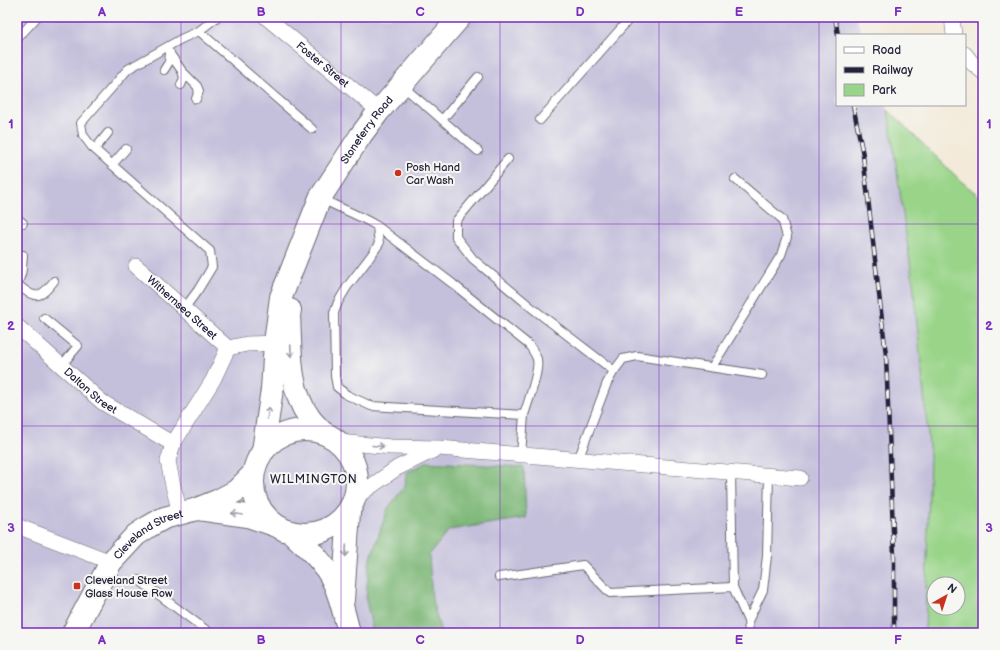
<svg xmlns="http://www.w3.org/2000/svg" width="1000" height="650" viewBox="0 0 1000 650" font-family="'Balsamiq Sans',sans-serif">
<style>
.industrial{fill:#c4c0db}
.green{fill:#99d488;stroke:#5e7b62;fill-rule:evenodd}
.forest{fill:#7ab674;stroke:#4e6c58}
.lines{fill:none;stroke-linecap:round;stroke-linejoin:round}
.lane-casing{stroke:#6b6872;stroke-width:10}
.street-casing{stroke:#6b6872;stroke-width:16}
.primary-casing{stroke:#6b6872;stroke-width:24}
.highway-casing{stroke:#6b6872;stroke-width:24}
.lane{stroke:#fff;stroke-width:8}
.street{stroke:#fff;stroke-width:15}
.primary{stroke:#fff;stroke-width:22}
.highway{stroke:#fff;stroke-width:22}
.rail-casing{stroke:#22223b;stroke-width:4.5}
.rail{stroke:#f6f6f2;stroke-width:3;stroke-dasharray:9;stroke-linecap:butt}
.oneway{stroke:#9c9ca7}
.grid{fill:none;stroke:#7b2cbf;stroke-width:1;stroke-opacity:0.55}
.poi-dot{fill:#c8321e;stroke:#f6f6f2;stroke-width:1.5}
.labels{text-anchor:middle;stroke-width:4;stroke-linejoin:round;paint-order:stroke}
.street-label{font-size:11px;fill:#22223b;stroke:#f6f6f2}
.poi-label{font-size:11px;fill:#22223b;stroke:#f6f6f2;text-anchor:start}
.neighbourhood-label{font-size:12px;letter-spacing:1px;fill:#22223b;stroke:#f6f6f2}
.neatline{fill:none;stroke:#7b2cbf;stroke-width:1.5}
.grid-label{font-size:13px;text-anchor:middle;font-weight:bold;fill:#7b2cbf}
</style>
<rect width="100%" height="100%" fill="#f6f6f2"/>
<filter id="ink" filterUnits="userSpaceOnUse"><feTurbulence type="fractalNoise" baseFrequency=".025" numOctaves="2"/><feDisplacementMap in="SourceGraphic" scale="8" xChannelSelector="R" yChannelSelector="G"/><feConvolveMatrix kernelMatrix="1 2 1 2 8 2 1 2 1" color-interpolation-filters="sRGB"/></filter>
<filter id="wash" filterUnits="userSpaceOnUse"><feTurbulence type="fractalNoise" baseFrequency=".012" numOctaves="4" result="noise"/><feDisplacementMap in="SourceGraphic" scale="16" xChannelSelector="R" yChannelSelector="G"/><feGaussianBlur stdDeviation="0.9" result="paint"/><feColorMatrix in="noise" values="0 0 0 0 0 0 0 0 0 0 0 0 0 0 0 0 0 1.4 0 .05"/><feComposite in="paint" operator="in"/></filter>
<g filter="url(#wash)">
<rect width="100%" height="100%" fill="#f3ead9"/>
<!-- industrial -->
<path class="industrial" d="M 17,17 L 856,17 L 862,35 L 837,35 L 837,105 L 886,105 L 888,110 L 913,282 L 930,455 L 925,633 L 17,633 Z"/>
<!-- green -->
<path class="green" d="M 888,110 L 962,182 L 983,199 L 983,633 L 925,633 L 930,455 L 913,282 ZM 934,584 L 958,584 L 958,608 L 934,608 Z"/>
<!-- forest -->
<path class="forest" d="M 427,462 L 524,467 L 526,518 L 449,530 L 429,555 L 432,600 L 441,633 L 373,633 L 366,600 L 369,563 L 388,508 L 405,486 L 406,473 Z"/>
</g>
<g filter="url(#ink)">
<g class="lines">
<!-- lane casing -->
<g class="lane-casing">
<path id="lane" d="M 199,31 L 312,129
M 17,39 L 37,17
M 170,54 L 182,71 L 184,78 L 181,85
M 164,70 L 169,62 L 170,53
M 182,71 L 197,86 L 199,91 L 196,99
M 401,85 L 432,111 L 478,151
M 442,120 L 478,77
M 540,120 L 631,17
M 95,149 L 108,133
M 508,159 L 456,221 L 456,237 L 473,259 L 532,308 L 614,371
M 112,165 L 126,149
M 320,198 C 339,208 359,215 377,226 L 379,244 L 370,257 L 347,287 L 338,302 L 334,313 L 335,376 L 337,387 L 347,395 L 371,406 L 524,415 L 521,455
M 17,218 L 23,223
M 377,226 L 453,284 L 529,345 C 532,349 535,353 537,359 C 540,370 528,402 524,415
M 17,283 C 23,275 22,264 23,255
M 17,284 C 35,299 39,300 54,281
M 184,309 L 198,290 L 212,267 L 210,251 L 92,147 L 83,135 L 81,123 L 128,69 L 181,39 L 199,31 L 217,17
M 44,318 L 78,346 L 61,366
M 712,367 L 781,255 L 787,237 L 782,219 L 735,179
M 578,460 L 607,383 L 614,371 L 623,359 L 637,356 L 762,375
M 731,472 L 733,587 L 748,621
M 499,577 L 583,565 L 610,593 L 733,587
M 139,580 L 210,633
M 749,633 L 748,621 L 763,590 L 767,556 L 769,476"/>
</g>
<!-- street casing -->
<g class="street-casing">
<g id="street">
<path id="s1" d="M 266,17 L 379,111"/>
<path d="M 952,17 L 954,35"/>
<path d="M 965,54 L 972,63 L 983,72"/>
<path id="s2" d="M 136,266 L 228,348"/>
<path id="s3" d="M 17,326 L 102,402 L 173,444"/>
<path d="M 339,442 L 391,447 L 439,448 L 800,478"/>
<path d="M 356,497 L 397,468 L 436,449"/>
<path d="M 180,513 L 173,486 L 168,461 L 173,444 L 213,380 L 228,348 L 247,344 L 275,343"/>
<path d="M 17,526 L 111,562"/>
</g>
</g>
<!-- primary casing -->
<g class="primary-casing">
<g id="primary">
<path d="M 198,509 L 248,516 L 275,525"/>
<path id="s4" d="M 73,633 L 111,562 L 136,535 L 148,527 L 164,518 L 197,509 L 217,501 L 236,491 L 253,474"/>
</g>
</g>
<!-- highway casing -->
<g class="highway-casing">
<g id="highway">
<path d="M 290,310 L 289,315 C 291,349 288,388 309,417 C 313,423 319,428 323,433"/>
<circle cx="305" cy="482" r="52"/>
<path id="s5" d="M 263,451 L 272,389 L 275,343 L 281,297 L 320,198 L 361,135 L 379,111 L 460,17"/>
<path d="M 292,533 C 308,548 325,563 334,583 C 341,599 345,616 349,633"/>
<path d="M 343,600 L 349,512"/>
</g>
</g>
<!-- lane -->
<use href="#lane" class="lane"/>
<!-- street -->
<use href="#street" class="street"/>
<!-- primary -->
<use href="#primary" class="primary"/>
<!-- highway -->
<use href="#highway" class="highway"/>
<!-- rail casing -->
<g class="rail-casing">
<path id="rail" d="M 835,17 L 838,35
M 853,105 L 863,155 L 886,355 L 894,556 L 894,633"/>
</g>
<!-- rail -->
<use href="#rail" class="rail"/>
</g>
<!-- one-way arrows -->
<defs><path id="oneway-shaft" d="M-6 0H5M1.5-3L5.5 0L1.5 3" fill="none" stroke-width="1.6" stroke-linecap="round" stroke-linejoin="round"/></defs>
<g class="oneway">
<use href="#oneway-shaft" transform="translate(291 351) rotate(87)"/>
<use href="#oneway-shaft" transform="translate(268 413) rotate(-82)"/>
<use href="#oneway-shaft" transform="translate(378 446) rotate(5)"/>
<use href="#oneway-shaft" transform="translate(237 514) rotate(-171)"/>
<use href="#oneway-shaft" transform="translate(346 551) rotate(93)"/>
</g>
</g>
<!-- grid -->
<path class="grid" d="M 181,17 L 181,633M 341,17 L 341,633M 500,17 L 500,633M 659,17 L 659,633M 819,17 L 819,633M 17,224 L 983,224M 17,426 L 983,426"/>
<!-- markers -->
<g class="poi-dot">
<circle cx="398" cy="173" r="4"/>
<rect x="73" y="582" width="8" height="8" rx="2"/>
</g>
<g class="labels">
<!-- street labels -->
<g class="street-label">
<text dy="4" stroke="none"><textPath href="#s1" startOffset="74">Foster Street</textPath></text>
<text dy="4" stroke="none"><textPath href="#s5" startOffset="344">Stoneferry Road</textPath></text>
<text dy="4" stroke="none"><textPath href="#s2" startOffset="62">Withernsea Street</textPath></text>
<text dy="4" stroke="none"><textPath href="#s3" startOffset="98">Dalton Street</textPath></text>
<text dy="4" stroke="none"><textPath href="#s4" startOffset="128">Cleveland Street</textPath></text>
</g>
<!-- poi labels -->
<g class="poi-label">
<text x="406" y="171">Posh Hand<tspan x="406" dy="13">Car Wash</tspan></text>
<text x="85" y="584">Cleveland Street<tspan x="85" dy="13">Glass House Row</tspan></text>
</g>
<!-- neighbourhood labels -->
<g class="neighbourhood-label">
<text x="314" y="483">WILMINGTON</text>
</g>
</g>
<!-- margin -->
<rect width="1000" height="650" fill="none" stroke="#f6f6f2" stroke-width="44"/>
<!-- legend -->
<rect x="836" y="34" width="130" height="72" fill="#f6f6f2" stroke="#a1a1a9"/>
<rect x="844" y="47" width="20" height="6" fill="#ffffff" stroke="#a1a1a9"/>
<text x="872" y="54" font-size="12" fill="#22223b">Road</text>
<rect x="844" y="67" width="20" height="6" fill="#22223b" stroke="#a1a1a9"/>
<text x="872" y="74" font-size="12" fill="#22223b">Railway</text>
<rect x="844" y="84" width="20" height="12" fill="#99d488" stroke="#a1a1a9"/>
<text x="872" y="94" font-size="12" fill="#22223b">Park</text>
<!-- north arrow -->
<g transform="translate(946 596) rotate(39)"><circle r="19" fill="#f6f6f2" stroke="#a1a1a9"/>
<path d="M0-3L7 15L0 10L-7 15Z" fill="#c8321e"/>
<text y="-6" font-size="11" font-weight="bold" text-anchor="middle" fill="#22223b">N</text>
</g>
<rect x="22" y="22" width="956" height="606" class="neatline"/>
<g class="grid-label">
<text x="102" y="16">A</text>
<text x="261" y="16">B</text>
<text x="420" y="16">C</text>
<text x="580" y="16">D</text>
<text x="739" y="16">E</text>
<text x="898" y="16">F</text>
<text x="11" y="128">1</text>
<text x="989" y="128">1</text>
<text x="11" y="330">2</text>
<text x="989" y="330">2</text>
<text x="11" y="532">3</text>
<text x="989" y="532">3</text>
<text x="102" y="644">A</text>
<text x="261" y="644">B</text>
<text x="420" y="644">C</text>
<text x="580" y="644">D</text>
<text x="739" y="644">E</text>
<text x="898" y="644">F</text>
</g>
</svg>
